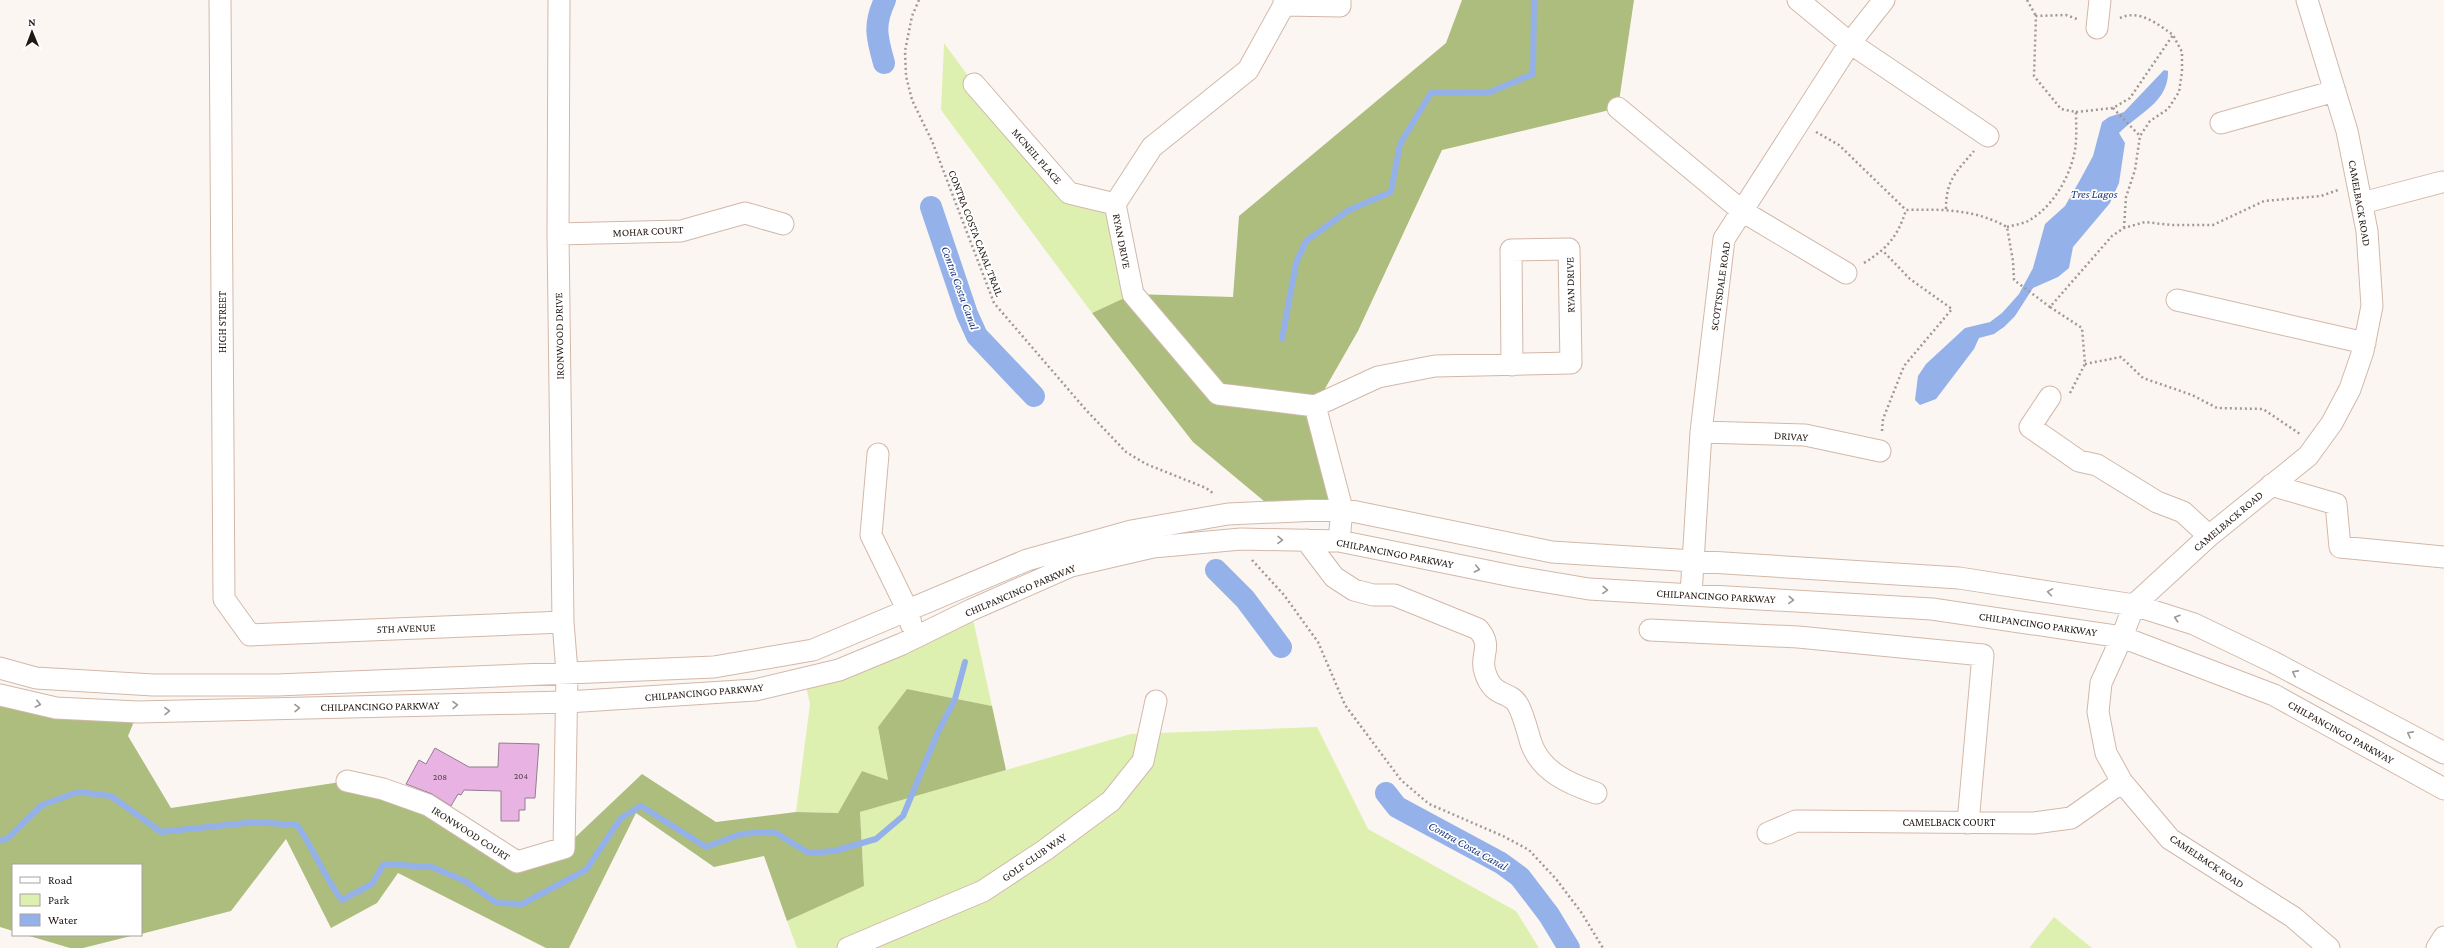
<svg xmlns="http://www.w3.org/2000/svg" width="2444" height="948" viewBox="0 0 2444 948" font-family="'Crimson Pro',serif">
<style>
.green{fill:#def0b0}
.forest{fill:#acbd7d}
.water{fill:#95b1ea}
.lines{fill:none;stroke-linecap:round;stroke-linejoin:round}
.stream{stroke:#95b1ea;stroke-width:6}
.canal{stroke:#95b1ea;stroke-width:22}
.building{fill:#e8b3e3;stroke:#927d90}
.minor-casing{stroke:#d2b8a9;stroke-width:23}
.path{stroke:#9f9894;stroke-width:2.5;stroke-dasharray:2 3;stroke-linecap:butt}
.minor{stroke:#fff;stroke-width:21}
.oneway{stroke:#9c9795}
.labels{text-anchor:middle;stroke-width:3.5;stroke-linejoin:round;paint-order:stroke}
.number-label{font-size:9px;fill:#543f47}
.street-label{font-size:11px;fill:#221813;stroke:#fff}
.water-label{font-size:12px;font-style:italic;fill:#203c7f;stroke:#fff}
</style>
<rect width="100%" height="100%" fill="#fcf6f3"/>
<!-- green -->
<path class="green" d="M 944,43 L 974,84 L 1069,193 L 1115,204 L 1133,294 L 1092,313 L 941,110 Z
M 971,610 L 992,706 L 907,689 L 878,727 L 888,780 L 862,771 L 838,813 L 796,812 L 810,704 L 804,678 Z
M 1317,727 L 1368,829 L 1516,911 L 1539,948 L 797,948 L 787,921 L 864,886 L 860,812 L 1131,734 Z
M 2054,917 L 2092,948 L 2029,948 Z"/>
<!-- forest -->
<path class="forest" d="M 1462,0 L 1634,0 L 1618,108 L 1442,150 L 1358,331 L 1315,406 L 1342,509 L 1277,512 L 1193,442 L 1092,313 L 1133,294 L 1233,297 L 1239,216 L 1446,43 Z
M 907,689 L 992,706 L 1006,770 L 860,812 L 864,886 L 787,921 L 764,856 L 714,867 L 636,813 L 569,948 L 546,948 L 398,873 L 377,903 L 331,928 L 286,839 L 231,911 L 141,934 L 141,865 L 13,865 L 13,931 L 0,927 L 0,695 L 138,712 L 128,736 L 171,808 L 347,781 L 383,789 L 517,862 L 564,848 L 642,774 L 716,822 L 796,812 L 838,813 L 862,771 L 888,780 L 878,727 Z
M 26,935 L 135,935 L 83,948 L 70,948 Z"/>
<!-- water -->
<path class="water" d="M 2164,70 L 2168,71 C 2169,102 2139,113 2119,133 L 2125,143 L 2119,183 L 2110,203 L 2073,247 L 2069,268 L 2058,277 L 2033,288 L 2015,316 L 2004,327 L 1994,334 L 1979,338 L 1974,349 L 1936,399 L 1920,405 L 1915,400 L 1918,376 L 1926,364 L 1965,328 L 1990,322 L 2002,313 L 2019,294 L 2033,268 L 2045,224 L 2065,206 L 2080,180 L 2093,156 L 2102,122 L 2109,117 L 2124,112 Z"/>
<g class="lines">
<!-- stream -->
<path class="stream" d="M 1282,339 L 1296,263 L 1306,241 L 1349,210 L 1391,192 L 1400,144 L 1431,93 L 1490,92 L 1533,74 L 1534,0
M 0,840 L 7,839 L 42,805 L 78,792 L 111,796 L 161,832 L 255,822 L 297,825 C 314,849 324,877 342,900 L 372,884 L 384,864 L 432,867 L 465,881 L 497,903 L 522,904 L 586,870 L 621,818 L 641,806 L 706,847 L 741,834 L 774,832 L 809,853 L 834,851 L 876,839 L 903,816 L 938,732 L 955,699 L 965,662"/>
<!-- canal -->
<path class="canal" d="M 884,63 C 877,38 873,25 885,0
M 931,207 L 967,314 L 977,336 L 1034,396
M 1216,570 L 1245,599 L 1281,647
M 1386,793 L 1397,807 L 1501,863 L 1520,877 L 1549,915 L 1569,948"/>
</g>
<!-- building -->
<path class="building" d="M 499,743 L 539,744 L 535,798 L 525,798 L 525,810 L 519,810 L 519,821 L 501,821 L 501,791 L 464,790 L 461,795 L 458,794 L 451,806 L 432,794 L 406,784 L 419,760 L 426,764 L 435,748 L 469,767 L 498,767 Z"/>
<g class="lines">
<!-- minor casing -->
<g class="minor-casing">
<path id="minor" d="M 220,0 L 224,599 L 250,635 L 563,622
M 1284,0 L 1284,5 L 1248,70 L 1152,147 L 1115,204 L 1133,294 L 1218,394 L 1315,406 L 1378,377 L 1435,366 L 1571,363 L 1569,249 L 1511,250 L 1512,365
M 1798,0 L 1850,43 L 1988,136
M 2307,0 L 2347,131 L 2367,231 L 2372,306 L 2363,351 L 2350,389 L 2332,423 L 2308,456 L 2209,536 L 2134,605 L 2122,637 L 2101,683 L 2098,712 L 2106,753 L 2122,782 L 2170,839 L 2293,917 L 2329,948
M 1284,5 L 1340,6 L 1340,0
M 2097,28 L 2100,0
M 974,84 L 1069,193 L 1115,204
M 1618,108 L 1742,211 L 1846,273
M 2221,123 L 2335,91
M 2362,203 L 2442,182
M 558,234 L 681,231 L 745,213 L 783,224
M 2177,300 L 2365,343
M 2050,397 L 2030,427 L 2079,461 L 2097,465 L 2157,502 L 2183,512 L 2209,536
M 1315,406 L 1342,509 L 1339,541
M 1701,432 L 1805,435 L 1880,451
M 878,454 L 871,535 L 908,611 L 911,624
M 2271,485 L 2336,504 L 2340,547 L 2444,557
M 1306,540 L 1334,577 L 1354,590 L 1373,595 L 1394,595 L 1478,629 C 1494,647 1479,655 1485,672 C 1493,699 1510,690 1518,705 C 1524,716 1527,730 1531,743 C 1541,772 1570,784 1596,793
M 1691,595 L 1701,432 L 1724,239 L 1850,43 L 1884,0
M 1650,630 L 1798,637 L 1983,655 L 1968,823
M 0,668 L 36,678 L 153,685 L 277,685 L 714,667 L 813,650 L 1027,560 L 1131,531 L 1228,514 L 1342,509 L 1552,552 L 1959,578 L 2134,605 L 2194,624 L 2273,662 L 2444,753
M 0,695 L 56,708 L 138,712 L 567,702 L 755,690 L 839,670 L 902,644 L 971,610 L 1071,566 L 1153,547 L 1241,539 L 1339,541 L 1517,577 L 1589,589 L 1932,609 L 2122,637 L 2274,695 L 2444,789
M 347,781 L 383,789 L 428,805 L 517,862 L 564,848 L 567,672 L 563,622 L 558,234 L 559,0
M 1768,833 L 1796,821 L 2034,823 L 2071,818 L 2122,782
M 848,948 L 983,891 L 1045,850 L 1111,801 L 1143,761 L 1156,701
M 2437,948 L 2444,937"/>
</g>
<!-- path -->
<path class="path" d="M 919,0 L 912,16 L 905,51 L 906,76 L 912,100 L 932,141 L 994,303 L 1086,410 L 1126,452 L 1146,464 L 1206,488 L 1214,494
M 2027,0 L 2036,16
M 2113,108 L 2140,136
M 2076,112 L 2113,108 L 2130,98 L 2173,35 C 2158,24 2139,9 2120,18
M 1816,132 L 1839,145 L 1906,210
M 1946,209 C 1946,180 1956,172 1974,151
M 2007,227 C 2014,225 2022,224 2028,221 C 2053,207 2070,177 2075,150 C 2077,138 2076,124 2076,112 L 2061,109 L 2034,76 L 2036,16 L 2066,15 L 2077,19
M 2124,228 L 2126,197 L 2135,170 L 2140,136 L 2150,121 L 2168,109 L 2179,92 L 2182,72 L 2182,52 L 2173,35
M 1864,263 C 1887,249 1898,236 1906,210 C 1941,209 1975,209 2007,227 L 2013,261 L 2014,280 L 2050,307
M 2085,364 L 2121,357 L 2143,378 L 2192,395 L 2217,408 L 2263,409 L 2300,434
M 2070,393 L 2085,364 L 2082,328 L 2050,307 L 2112,236 L 2124,228 L 2145,222 L 2171,225 L 2213,225 L 2264,201 L 2321,196 L 2338,190
M 1882,431 L 1883,419 L 1904,366 L 1952,309 L 1910,279 L 1883,251
M 1252,560 L 1284,595 L 1318,642 L 1345,705 L 1401,780 L 1429,804 L 1503,836 L 1529,850 L 1556,879 L 1581,912 L 1603,948"/>
<!-- minor -->
<use href="#minor" class="minor"/>
</g>
<!-- one-way arrows -->
<defs><path id="oneway-chevron" d="M-2-3.5L2.5 0L-2 3.5" fill="none" stroke-width="1.6" stroke-linecap="round" stroke-linejoin="round"/></defs>
<g class="oneway">
<use href="#oneway-chevron" transform="translate(1280 540) rotate(1)"/>
<use href="#oneway-chevron" transform="translate(1477 569) rotate(12)"/>
<use href="#oneway-chevron" transform="translate(1605 590) rotate(3)"/>
<use href="#oneway-chevron" transform="translate(2050 592) rotate(-171)"/>
<use href="#oneway-chevron" transform="translate(1791 600) rotate(3)"/>
<use href="#oneway-chevron" transform="translate(2177 618) rotate(-162)"/>
<use href="#oneway-chevron" transform="translate(2295 673) rotate(-152)"/>
<use href="#oneway-chevron" transform="translate(38 704) rotate(13)"/>
<use href="#oneway-chevron" transform="translate(455 705) rotate(-1)"/>
<use href="#oneway-chevron" transform="translate(297 708) rotate(-1)"/>
<use href="#oneway-chevron" transform="translate(167 711) rotate(-1)"/>
<use href="#oneway-chevron" transform="translate(2410 734) rotate(-152)"/>
</g>
<g class="labels">
<!-- number labels -->
<g class="number-label">
<text x="521" y="779">204</text>
<text x="440" y="780">208</text>
</g>
<!-- street labels -->
<g class="street-label">
<text transform="translate(1037 156) rotate(49)" y="4">MCNEIL PLACE</text>
<text transform="translate(2360 203) rotate(80)" y="4">CAMELBACK ROAD</text>
<text transform="translate(648 231) rotate(-3)" y="4">MOHAR COURT</text>
<text transform="translate(976 233) rotate(69)" y="4">CONTRA COSTA CANAL TRAIL</text>
<text transform="translate(1122 241) rotate(79)" y="4">RYAN DRIVE</text>
<text transform="translate(1570 285) rotate(-91)" y="4">RYAN DRIVE</text>
<text transform="translate(1720 286) rotate(-82)" y="4">SCOTTSDALE ROAD</text>
<text transform="translate(222 322) rotate(-90)" y="4">HIGH STREET</text>
<text transform="translate(559 336) rotate(-91)" y="4">IRONWOOD DRIVE</text>
<text transform="translate(1791 436) rotate(4)" y="4">DRIVAY</text>
<text transform="translate(2228 521) rotate(-40)" y="4">CAMELBACK ROAD</text>
<text transform="translate(1395 553) rotate(11)" y="4">CHILPANCINGO PARKWAY</text>
<text transform="translate(1020 590) rotate(-23)" y="4">CHILPANCINGO PARKWAY</text>
<text transform="translate(1716 596) rotate(3)" y="4">CHILPANCINGO PARKWAY</text>
<text transform="translate(2038 624) rotate(8)" y="4">CHILPANCINGO PARKWAY</text>
<text transform="translate(406 628) rotate(-2)" y="4">5TH AVENUE</text>
<text transform="translate(704 692) rotate(-5)" y="4">CHILPANCINGO PARKWAY</text>
<text transform="translate(380 706) rotate(-1)" y="4">CHILPANCINGO PARKWAY</text>
<text transform="translate(2341 732) rotate(29)" y="4">CHILPANCINGO PARKWAY</text>
<text x="1949" y="826">CAMELBACK COURT</text>
<text transform="translate(471 833) rotate(33)" y="4">IRONWOOD COURT</text>
<text transform="translate(1034 857) rotate(-35)" y="4">GOLF CLUB WAY</text>
<text transform="translate(2207 861) rotate(34)" y="4">CAMELBACK ROAD</text>
</g>
<!-- water labels -->
<g class="water-label">
<text x="2094" y="198">Tres Lagos</text>
<text transform="translate(960 288) rotate(70)" y="4">Contra Costa Canal</text>
<text transform="translate(1468 846) rotate(29)" y="4">Contra Costa Canal</text>
</g>
</g>
<!-- legend -->
<rect x="12" y="864" width="130" height="72" fill="#ffffff" stroke="#a7a3a1"/>
<rect x="20" y="877" width="20" height="6" fill="#ffffff" stroke="#a7a3a1"/>
<text x="48" y="884" font-size="12" fill="#221813">Road</text>
<rect x="20" y="894" width="20" height="12" fill="#def0b0" stroke="#a7a3a1"/>
<text x="48" y="904" font-size="12" fill="#221813">Park</text>
<rect x="20" y="914" width="20" height="12" fill="#95b1ea" stroke="#a7a3a1"/>
<text x="48" y="924" font-size="12" fill="#221813">Water</text>
<!-- north arrow -->
<g transform="translate(32 32) rotate(359)" stroke="#ffffff" stroke-width="3" paint-order="stroke">
<path d="M0-3L7 15L0 10L-7 15Z" fill="#221813"/>
<text y="-6" font-size="11" font-weight="bold" text-anchor="middle" fill="#221813">N</text>
</g>
</svg>
